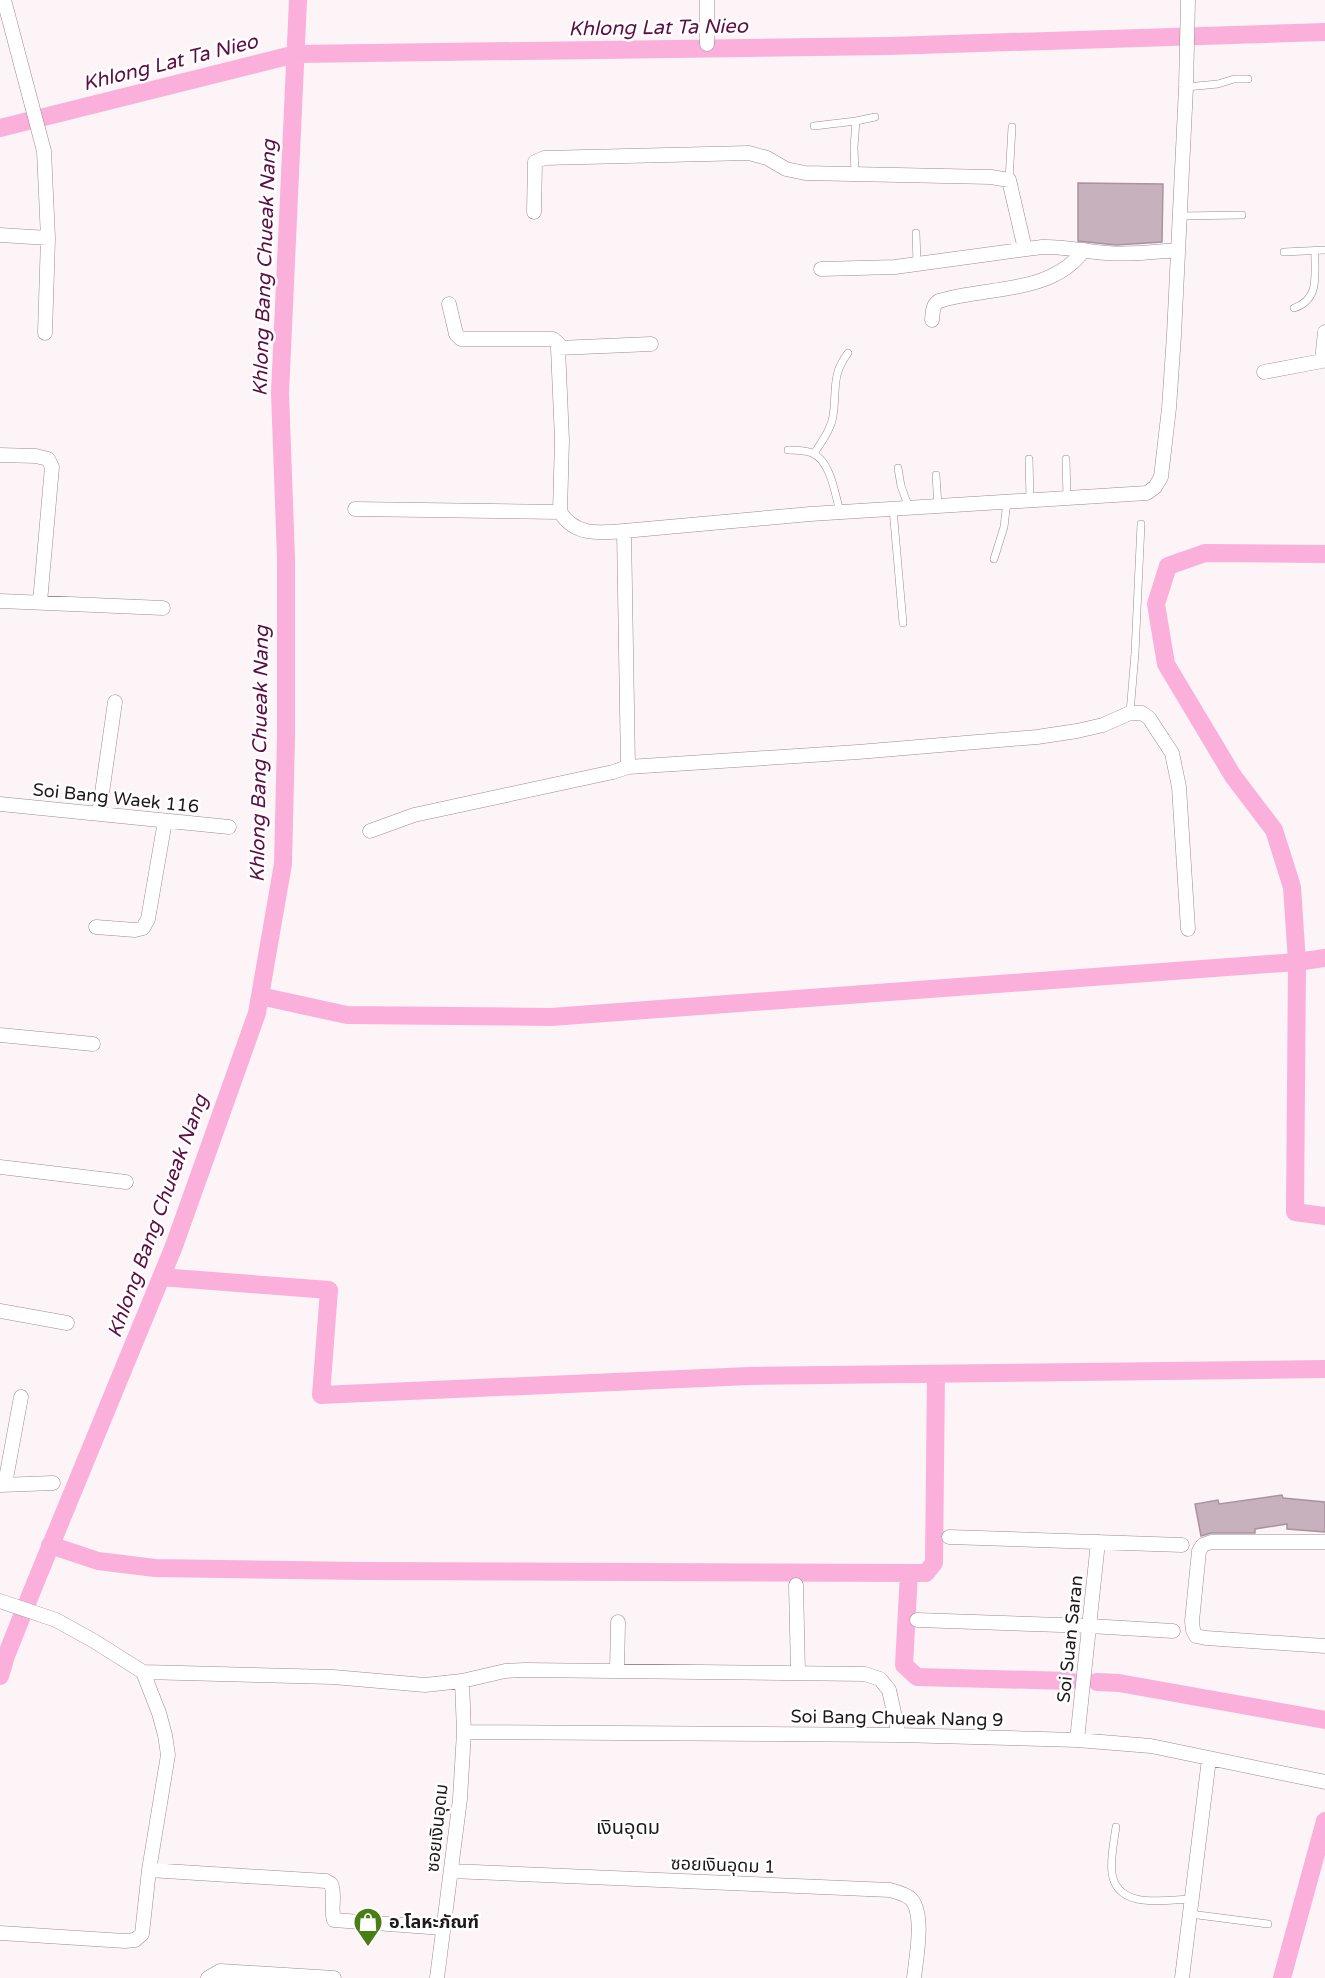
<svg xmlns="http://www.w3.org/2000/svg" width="1325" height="1978" viewBox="0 0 1325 1978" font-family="'Varela Round','Noto Sans Thai',sans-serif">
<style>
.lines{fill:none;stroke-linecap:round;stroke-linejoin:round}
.canal{stroke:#fab0da;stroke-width:18}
.building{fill:#c6b1bc;stroke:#a8939e;stroke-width:1.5}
.lane-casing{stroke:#9d8994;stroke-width:8}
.street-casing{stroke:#9d8994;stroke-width:15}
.lane{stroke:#fff;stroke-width:7}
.street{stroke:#fff;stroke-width:14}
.labels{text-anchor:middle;stroke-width:5;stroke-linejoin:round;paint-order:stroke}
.street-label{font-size:18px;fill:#1f181c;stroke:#fff}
.poi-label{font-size:18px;font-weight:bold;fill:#1f181c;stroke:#fff;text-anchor:start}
.water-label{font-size:20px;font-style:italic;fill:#5d0e44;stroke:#fff}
.neighbourhood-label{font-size:20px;fill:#1f181c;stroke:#fff}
</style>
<rect width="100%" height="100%" fill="#fdf4f8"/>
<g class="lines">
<!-- canal -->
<path class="canal" d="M 0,128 L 296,54 L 889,46 L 1325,32
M 1325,554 L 1205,553 L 1168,566 L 1156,604 L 1166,664 L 1233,776 L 1274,830 L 1292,887 L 1297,962 L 1295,1212 L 1325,1216
M 260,996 L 347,1015 L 551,1017 L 1297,962 L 1325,958
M 161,1277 L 329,1290 L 321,1395 L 749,1376 L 1325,1369
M 50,1545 L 98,1561 L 155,1568 L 363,1571 L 926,1573 L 934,1563 L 936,1374
M 909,1573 L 904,1665 L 917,1677 L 1070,1681
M 0,1676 L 6,1656 L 34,1586 L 174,1246 L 257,1013 L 260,996 L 283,864 L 286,737 L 286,558 L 280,393 L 298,0
M 1097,1682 L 1119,1683 L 1325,1720
M 1282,1978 L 1325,1821"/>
</g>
<!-- building -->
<path class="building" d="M 1078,183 L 1163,184 L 1162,242 L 1116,245 L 1078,241 Z
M 1282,1495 L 1283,1498 L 1325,1502 L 1325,1532 L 1287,1529 L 1287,1524 L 1255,1529 L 1255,1533 L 1211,1533 L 1201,1536 L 1195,1504 L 1218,1500 L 1219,1504 Z"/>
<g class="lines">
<!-- lane casing -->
<g class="lane-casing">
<path id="lane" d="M 1186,87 L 1218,84 L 1234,79 L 1248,79
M 814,126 L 856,121
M 855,174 L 854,147 L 856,121 L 875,117
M 1009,180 L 1012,127
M 1180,216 L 1242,215
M 916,233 L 917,263
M 1284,252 L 1325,250
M 1294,308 C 1321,299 1314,274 1315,250
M 788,450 C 796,450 804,450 812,453 C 831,461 835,494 840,512
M 814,454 C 821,442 831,430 833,416 C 837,391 831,375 848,353
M 1029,459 L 1030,499
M 1066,459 L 1067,498
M 898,468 L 901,486 L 909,508
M 936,475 L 938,506
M 893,509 L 903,623
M 994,559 L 1004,527 L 1007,501
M 1130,713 L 1135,653 L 1141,524
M 1116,1827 C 1114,1841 1110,1859 1112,1873 C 1117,1910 1165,1900 1191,1899
M 1190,1914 L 1268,1924"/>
</g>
<!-- street casing -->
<g class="street-casing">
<path id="street" d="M 4,0 L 44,151 L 48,238 L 45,333
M 707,0 L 707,44
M 534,212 L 535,162 L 544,158 L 749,153 L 767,158 L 786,169 L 805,173 L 991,177 L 1009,180 L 1025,249
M 0,235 L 48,238
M 821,269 L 895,267 L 1042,247 C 1065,246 1085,252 1107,253 C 1130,255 1154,252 1177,250
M 449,304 L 456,334 L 461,339 L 553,339 L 558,343 L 558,348 L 651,344
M 932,320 C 933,312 932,305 939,301 C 987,286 1051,295 1084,250
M 558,348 L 562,440 L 560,512 C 575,536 599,533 624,531 L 810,514 L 1147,493 L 1155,487 L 1161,477 L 1169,408 L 1174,335 L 1186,87 L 1188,0
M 1264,372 L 1322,361 L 1325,332
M 0,455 L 36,456 L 48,459 L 52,467 L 40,602
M 355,509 L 560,512
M 624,531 L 628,767 L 858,752 L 1037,737 L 1077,731 L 1103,725 L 1130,713 L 1142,713 L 1149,718 L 1172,753 L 1179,787 L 1188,929
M 0,601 L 163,608
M 0,804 L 229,827
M 99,814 L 115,702
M 370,831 L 414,815 L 613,772 L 628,767
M 96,927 L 135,930 L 143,928 L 148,919 L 165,821
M 0,1035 L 93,1044
M 0,1167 L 126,1182
M 0,1311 L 67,1323
M 5,1484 L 21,1397
M 0,1485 L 53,1483
M 949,1537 L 1182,1545
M 1325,1542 L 1211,1542 L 1203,1545 L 1199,1551 L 1192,1621 L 1193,1630 L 1196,1636 L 1206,1638 L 1325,1646
M 796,1585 L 798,1673
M 0,1601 L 56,1620 L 94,1641 L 143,1672 L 333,1677 L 425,1685 L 462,1681 L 505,1671 L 525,1670 L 865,1674 L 880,1679 L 889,1690 L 899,1735
M 917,1620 L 1090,1626 L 1173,1631
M 617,1671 L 618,1622
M 464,1732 L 899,1735 L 1077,1740 L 1151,1746 L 1325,1782
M 1077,1740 L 1098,1542
M 149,1870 L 326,1881 L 331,1884 C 336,1895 330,1908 334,1920 L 443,1928
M 451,1871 L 890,1890 C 897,1892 906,1894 911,1899 C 925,1914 916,1959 914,1978
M 0,1933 L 125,1941 L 135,1940 L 142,1934 L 149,1870 L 168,1755 L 165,1735 L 159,1713 L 143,1672
M 208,1978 L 220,1971 L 334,1978
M 437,1978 L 460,1799 L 464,1732 L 462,1681
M 1182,1978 L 1209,1759"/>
</g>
<!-- lane -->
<use href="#lane" class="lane"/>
<!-- street -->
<use href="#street" class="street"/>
</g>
<!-- icons -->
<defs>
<g id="shop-pin" transform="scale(1.5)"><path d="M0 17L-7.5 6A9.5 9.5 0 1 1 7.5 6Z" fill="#477e15" stroke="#fff"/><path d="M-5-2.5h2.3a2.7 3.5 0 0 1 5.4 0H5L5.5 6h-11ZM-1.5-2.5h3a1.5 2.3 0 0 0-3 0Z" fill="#fff"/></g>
</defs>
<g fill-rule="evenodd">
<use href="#shop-pin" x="368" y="1922"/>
</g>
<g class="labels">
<!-- street labels -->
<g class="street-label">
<text transform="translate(116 798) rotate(6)" y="6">Soi Bang Waek 116</text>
<text transform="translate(1070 1639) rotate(-84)" y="6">Soi Suan Saran</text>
<text transform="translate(897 1718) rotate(1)" y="6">Soi Bang Chueak Nang 9</text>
<text transform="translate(437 1828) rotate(-84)" y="6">ซอยเงินอุดม</text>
<text transform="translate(723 1865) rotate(2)" y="6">ซอยเงินอุดม 1</text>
</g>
<!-- poi labels -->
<g class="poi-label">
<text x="389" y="1928">อ.โลหะภัณฑ์</text>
</g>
<!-- water labels -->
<g class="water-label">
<text transform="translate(658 27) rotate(-1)" y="7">Khlong Lat Ta Nieo</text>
<text transform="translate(170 62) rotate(-14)" y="7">Khlong Lat Ta Nieo</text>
<text transform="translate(264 268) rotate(-88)" y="7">Khlong Bang Chueak Nang</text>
<text transform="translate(259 754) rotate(-89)" y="7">Khlong Bang Chueak Nang</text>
<text transform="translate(157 1216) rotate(-70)" y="7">Khlong Bang Chueak Nang</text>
</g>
<!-- neighbourhood labels -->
<g class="neighbourhood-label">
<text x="628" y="1834">เงินอุดม</text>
</g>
</g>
</svg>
